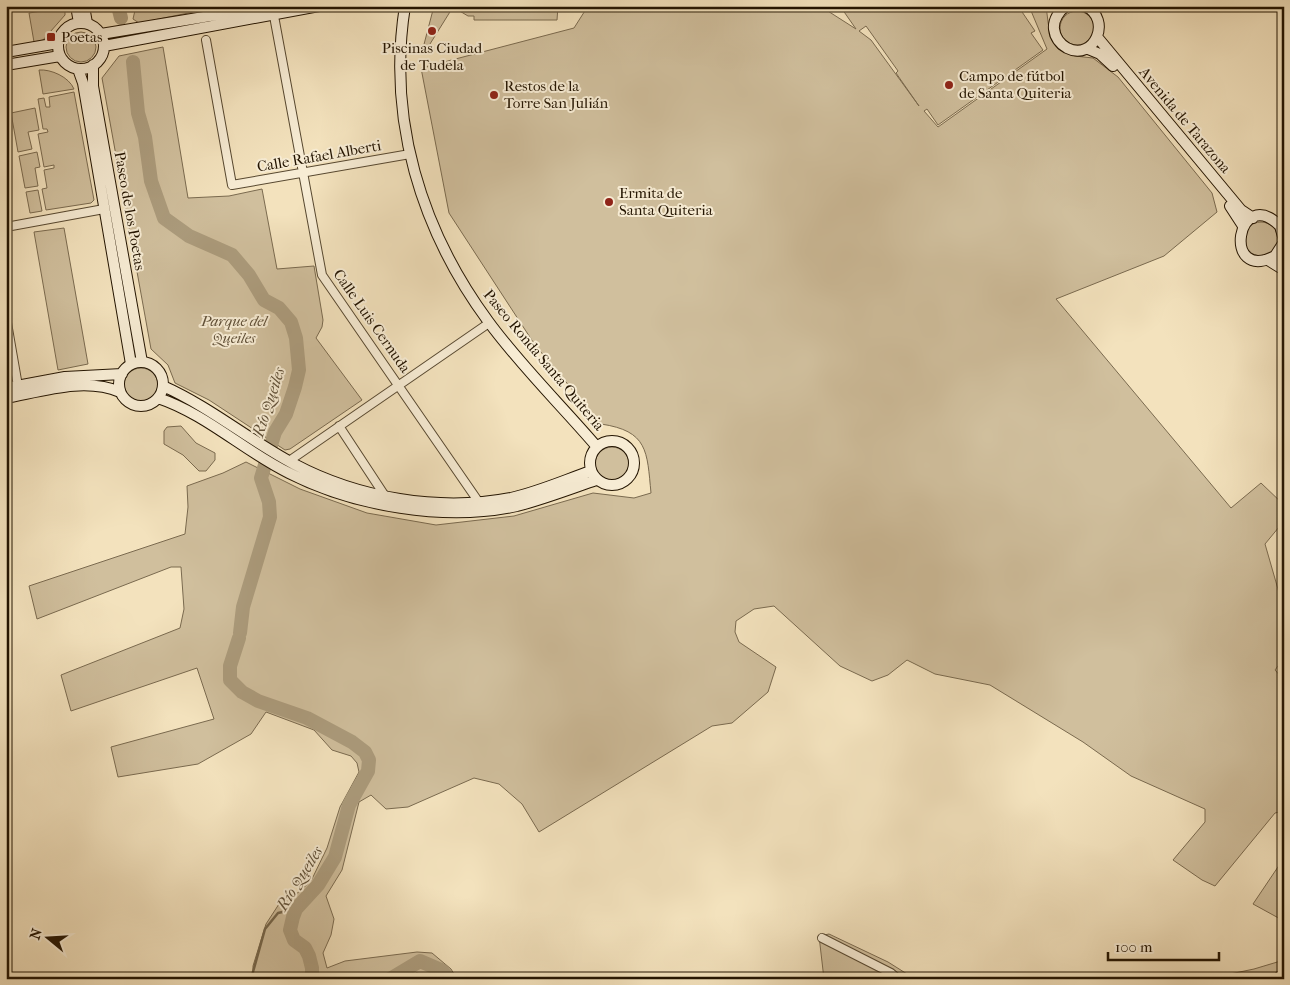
<svg xmlns="http://www.w3.org/2000/svg" width="1290" height="985" viewBox="0 0 1290 985" font-family="'IM FELL French Canon',serif">
<style>
.green{fill:#d0bf9d;stroke:#7a6a4f;fill-rule:evenodd}
.lines{fill:none;stroke-linecap:round;stroke-linejoin:round}
.stream{stroke:#75664b;stroke-width:2.5}
.river{stroke:#ac9c7d;stroke-width:14}
.street-casing{stroke:#574830;stroke-width:10}
.secondary-casing{stroke:#231401;stroke-width:12}
.highway-casing{stroke:#231401;stroke-width:16}
.street{stroke:#f7ecd4;stroke-width:8}
.secondary{stroke:#f7ecd4;stroke-width:10}
.highway{stroke:#f3e2bd;stroke-width:14}
.poi-dot{fill:#8f2418;stroke:#f7ecd4;stroke-width:2}
.labels{text-anchor:middle;stroke-width:4;stroke-linejoin:round;paint-order:stroke}
.poi-label{font-size:15px;fill:#231401;stroke:#f7ecd4;text-anchor:start}
.street-label{font-size:15px;fill:#231401;stroke:#f7ecd4}
.park-label{font-size:15px;font-style:italic;fill:#605038;stroke:#f7ecd4}
.water-label{font-size:16px;font-style:italic;fill:#615139;stroke:#f7ecd4}
</style>
<rect width="100%" height="100%" fill="#f3e2bd"/>
<filter id="stains"><feTurbulence type="fractalNoise" baseFrequency=".004" numOctaves="4"/><feColorMatrix values="0 0 0 0 .2 0 0 0 0 .09 0 0 0 0 .02 0 0 0 .5 -.17"/></filter>
<radialGradient id="worn" r=".72"><stop offset=".6" stop-color="#630" stop-opacity="0"/><stop offset="1" stop-color="#630" stop-opacity=".3"/></radialGradient>
<!-- green -->
<path class="green" d="M 136,6 L 223,6 L 139,23 L 133,19 Z
M 434,6 L 558,6 L 557,20 L 474,20 L 474,16 L 468,16 L 453,7 L 425,52 L 422,52 Z
M 588,6 L 820,6 L 856,29 L 840,6 L 1018,6 L 1035,31 L 1031,33 L 1043,50 L 938,125 L 927,109 L 924,111 L 938,127 L 1047,49 L 1029,6 L 1046,6 L 1050,37 L 1058,49 L 1075,56 L 1093,58 L 1118,77 L 1212,193 L 1217,212 L 1164,256 L 1056,299 L 1231,508 L 1261,483 L 1284,505 L 1284,521 L 1265,544 L 1284,610 L 1284,658 L 1275,670 L 1284,680 L 1284,811 L 1275,813 L 1215,886 L 1202,880 L 1173,860 L 1205,822 L 1205,809 L 1131,776 L 1083,742 L 990,685 L 935,674 L 907,660 L 888,675 L 872,681 L 840,666 L 774,606 L 754,609 L 736,621 L 735,632 L 739,642 L 776,667 L 768,692 L 732,723 L 712,726 L 539,832 L 522,804 L 499,784 L 474,778 L 408,807 L 386,809 L 371,795 L 359,802 L 342,870 L 326,896 L 334,919 L 331,935 L 323,953 L 327,968 L 345,961 L 417,952 L 432,953 L 451,969 L 457,979 C 442,979 431,975 416,973 L 410,979 L 253,979 L 253,966 L 266,924 L 279,904 L 294,896 L 311,881 L 327,848 L 340,807 L 359,772 L 357,763 L 351,756 L 332,750 L 314,730 L 266,712 L 251,734 L 198,764 L 118,777 L 111,747 L 214,719 L 197,668 L 71,711 L 61,675 L 180,628 L 184,609 L 181,567 L 171,567 L 37,619 L 29,586 L 185,534 L 188,507 L 187,486 L 223,473 L 246,462 L 300,489 L 367,513 L 436,525 L 514,516 L 593,493 L 634,498 L 651,493 C 647,451 648,431 601,424 L 535,345 L 449,213 L 421,68 L 574,28 ZM 866,26 L 898,71 L 896,73 L 919,106 L 871,40 L 859,31 Z
M 65,7 L 65,15 L 43,40 L 34,42 L 29,13 Z
M1060 28a17 17 0 1 1 34 0a17 17 0 1 1-34 0Z
M66 47a15 15 0 1 1 30 0a15 15 0 1 1-30 0Z
M 163,47 L 188,198 L 229,196 L 262,189 L 277,269 L 314,266 L 323,320 L 322,327 L 316,338 L 362,400 L 290,449 L 285,450 L 209,400 L 175,383 L 168,365 L 151,349 L 102,78 L 119,56 Z
M 39,70 C 51,69 69,77 74,89 L 43,94 Z
M 74,92 L 94,200 L 91,203 L 46,210 L 42,189 L 47,188 L 44,170 L 54,168 L 54,165 L 44,167 L 38,134 L 48,132 L 47,129 L 43,129 L 38,99 L 44,98 L 46,107 L 50,107 L 49,97 Z
M 35,108 L 39,130 L 28,132 L 32,149 L 18,152 L 11,113 Z
M 37,152 L 40,167 L 35,168 L 38,186 L 25,188 L 19,156 Z
M 38,190 L 42,211 L 30,213 L 26,192 Z
M1244 239a17 17 0 1 1 34 0a17 17 0 1 1-34 0Z
M 64,228 L 88,364 L 58,370 L 34,232 Z
M124 385a17 17 0 1 1 34 0a17 17 0 1 1-34 0Z
M 181,426 L 196,443 L 215,453 L 215,460 L 206,471 L 199,471 L 183,455 L 164,444 L 164,431 L 167,427 Z
M595 464a17 17 0 1 1 34 0a17 17 0 1 1-34 0Z
M 1284,858 L 1284,921 L 1253,904 Z
M 829,934 L 888,962 L 915,979 L 824,979 L 819,936 Z
M 1284,960 L 1284,979 L 1206,979 L 1254,969 Z"/>
<g class="lines">
<!-- stream -->
<path class="stream" d="M 251,979 L 265,929 L 278,913 L 296,909"/>
<!-- river -->
<path class="river" d="M 118,6 L 121,18
M 133,62 L 138,113 L 145,137 L 151,181 L 164,218 L 189,236 L 232,255 L 249,275 L 264,300 L 279,308 L 291,322 L 296,338 L 299,370 L 295,387 L 286,414 L 275,432 L 261,478 L 269,502 L 270,517 L 243,607 L 240,633
M 239,638 L 230,666 L 230,680 L 242,692 L 258,701 L 307,718 L 352,742 L 365,752 L 369,760 L 368,771 L 349,805 L 335,857 L 318,885 L 296,909 L 293,917 L 290,930 L 294,940 L 305,948 L 309,956 L 312,968 L 312,979
M 390,979 L 420,961 L 441,970 L 449,979"/>
<!-- street casing -->
<g class="street-casing">
<path id="street" d="M 274,16 L 322,275 L 478,501
M 206,40 L 232,185 L 410,154
M 6,227 L 104,209
M 6,317 L 18,386
M 339,426 L 385,496
M 289,461 L 489,323
M 822,938 L 891,973 L 898,979"/>
</g>
<!-- secondary casing -->
<g class="secondary-casing">
<path id="secondary" d="M 76,6 L 79,23
M 84,6 L 87,23
M 405,6 C 387,119 421,230 488,321 C 520,365 561,405 597,447
M 1066,6 C 1059,11 1053,20 1054,29 C 1055,37 1060,44 1067,48 C 1094,62 1113,19 1085,6
M58 46a23 23 0 1 1 46 0a23 23 0 1 1-46 0Z
M 101,34 L 270,6
M 1098,38 L 1241,210 L 1253,218
M 104,46 L 319,6
M 1088,49 L 1100,54 L 1113,66
M 6,52 L 58,43
M 6,65 L 60,56
M 93,65 L 93,86 L 142,362
M 78,69 L 83,83 L 131,364
M 1230,206 L 1243,226
M 1284,240 L 1280,226 C 1237,183 1221,284 1275,256 L 1284,242
M 1268,260 L 1284,270
M119 384a22 22 0 1 1 44 0a22 22 0 1 1-44 0Z
M 163,386 C 210,407 249,440 294,464 C 358,498 439,512 511,498 C 538,492 565,480 591,471
M 6,388 L 65,377 L 122,374
M 6,398 C 43,391 85,377 120,392
M 158,398 C 206,414 244,451 289,473 C 354,506 445,522 517,506 C 544,499 570,489 596,480
M590 463a22 22 0 1 1 44 0a22 22 0 1 1-44 0Z"/>
</g>
<!-- highway casing -->
<g class="highway-casing">
<path id="highway" d="M 1280,979 L 1284,977"/>
</g>
<!-- street -->
<use href="#street" class="street"/>
<!-- secondary -->
<use href="#secondary" class="secondary"/>
<!-- highway -->
<use href="#highway" class="highway"/>
</g>
<!-- markers -->
<g class="poi-dot">
<circle cx="432" cy="31" r="5"/>
<rect x="46" y="32" width="10" height="10" rx="2.5"/>
<circle cx="949" cy="85" r="5"/>
<circle cx="494" cy="95" r="5"/>
<circle cx="609" cy="202" r="5"/>
</g>
<g class="labels">
<!-- poi labels -->
<g class="poi-label">
<text x="61" y="42">Poetas</text>
<text x="432" y="53" text-anchor="middle">Piscinas Ciudad<tspan x="432" dy="17">de Tudela</tspan></text>
<text x="959" y="81">Campo de fútbol<tspan x="959" dy="17">de Santa Quiteria</tspan></text>
<text x="504" y="91">Restos de la<tspan x="504" dy="17">Torre San Julián</tspan></text>
<text x="619" y="198">Ermita de<tspan x="619" dy="17">Santa Quiteria</tspan></text>
</g>
<!-- street labels -->
<g class="street-label">
<text transform="translate(1185 120) rotate(50)" y="5">Avenida de Tarazona</text>
<text transform="translate(319 156) rotate(-10)" y="5">Calle Rafael Alberti</text>
<text transform="translate(130 211) rotate(80)" y="5">Paseo de los Poetas</text>
<text transform="translate(372 321) rotate(55)" y="5">Calle Luis Cernuda</text>
<text transform="translate(544 360) rotate(50)" y="5">Paseo Ronda Santa Quiteria</text>
</g>
<!-- park labels -->
<g class="park-label">
<text x="234" y="326">Parque del<tspan x="234" dy="17">Queiles</tspan></text>
</g>
<!-- water labels -->
<g class="water-label">
<text transform="translate(268 402) rotate(-72)" y="6">Río Queiles</text>
<text transform="translate(299 878) rotate(-58)" y="6">Río Queiles</text>
</g>
</g>
<!-- margin -->
<rect width="1290" height="985" fill="none" stroke="#f3e2bd" stroke-width="25"/>
<rect x="8" y="8" width="1275" height="970" fill="none" stroke="#231401" stroke-width="2.5"/>
<rect x="12" y="12" width="1265" height="960" fill="none" stroke="#231401"/>
<!-- north arrow -->
<g transform="translate(48 938) rotate(288)" stroke="#f7ecd4" stroke-width="4" paint-order="stroke">
<path d="M0-4L9 19L0 12L-9 19Z" fill="#231401"/>
<text y="-8" font-size="14" font-weight="bold" text-anchor="middle" fill="#231401">N</text>
</g>
<!-- scale -->
<path d="M1108 952v8h111v-8" fill="none" stroke="#231401" stroke-width="2.5"/>
<text x="1115" y="952" font-size="15" fill="#231401" stroke="#f7ecd4" stroke-width="4" paint-order="stroke">100 m</text>
<rect width="100%" height="100%" filter="url(#stains)"/>
<rect width="100%" height="100%" fill="url(#worn)"/>
</svg>
